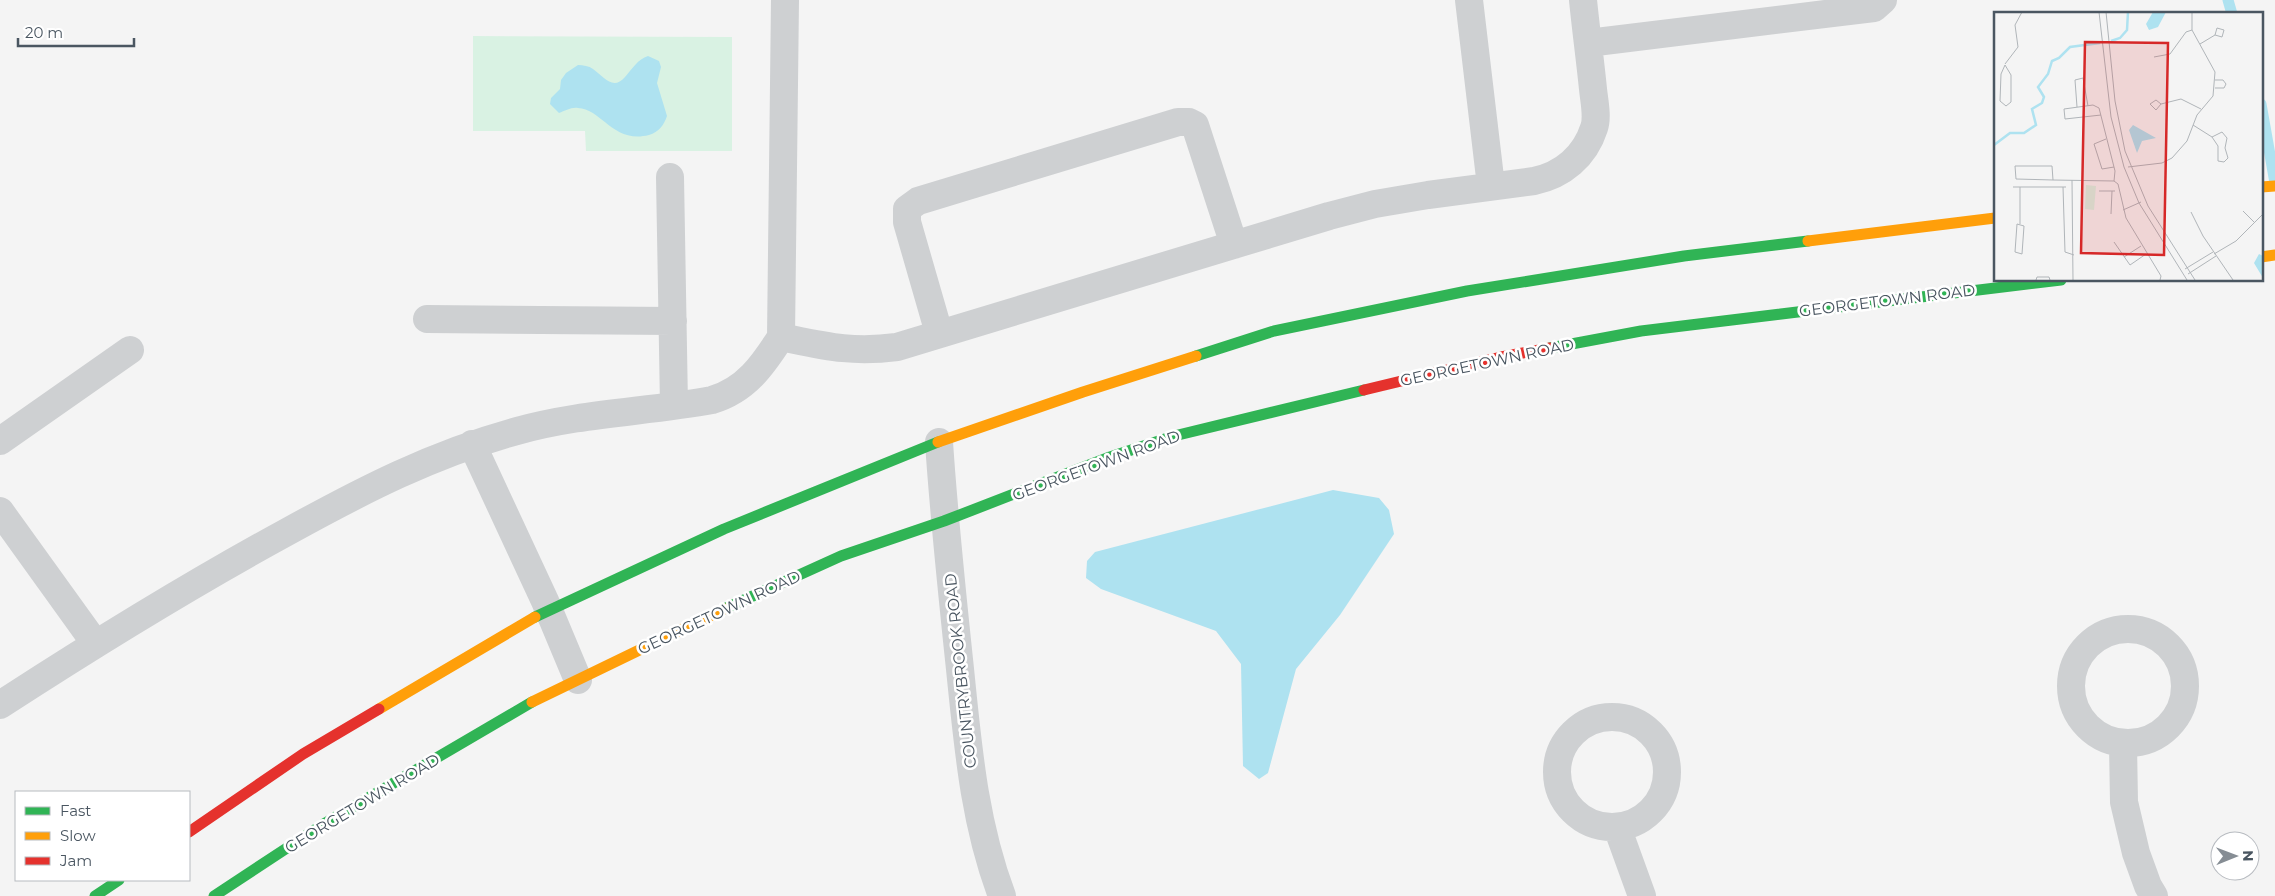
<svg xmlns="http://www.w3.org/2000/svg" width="2275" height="896" viewBox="0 0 2275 896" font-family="Montserrat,sans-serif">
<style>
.green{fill:#d9f2e3}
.water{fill:#aee2f0}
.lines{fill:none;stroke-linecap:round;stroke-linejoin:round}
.stream{stroke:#aee2f0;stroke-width:11}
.street{stroke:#ced0d2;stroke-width:28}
.fast{stroke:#30b455;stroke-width:11}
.slow{stroke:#ff9f0a;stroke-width:11}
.jam{stroke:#e5322d;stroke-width:11}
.labels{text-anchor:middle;stroke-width:5;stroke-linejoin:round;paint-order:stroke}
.street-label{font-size:16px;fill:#4a5661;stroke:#fff}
.inset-river{fill:none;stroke:#aee2f0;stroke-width:2.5}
.inset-road{fill:none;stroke:#b0b5b9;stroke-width:1}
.view{fill:#d62828;fill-opacity:0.15;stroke:#d62828;stroke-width:2.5}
.inset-edge{fill:none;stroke:#4a5661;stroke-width:2.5}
</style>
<rect width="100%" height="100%" fill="#f4f4f4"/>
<!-- green -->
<path class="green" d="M 473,36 L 732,37 L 732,151 L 586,151 L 585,131 L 473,131 Z"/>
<!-- water -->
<path class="water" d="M 648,56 L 659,61 L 661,67 L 657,83 L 667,116 C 664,125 659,132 649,135 C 613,144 602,109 578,108 C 571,107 565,111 559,113 L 550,104 L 551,98 L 560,89 L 561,80 L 566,73 L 578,65 C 583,65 589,66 593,69 C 604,77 613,91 625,77 C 632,69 638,59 648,56 Z
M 1333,490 L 1379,498 L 1389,510 L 1394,534 L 1340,615 L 1296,669 L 1268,773 L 1259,779 L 1243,766 L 1241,664 L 1216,631 L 1101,589 L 1086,578 L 1087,561 L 1095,552 Z"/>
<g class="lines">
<!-- stream -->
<path class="stream" d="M 2228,0 L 2232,14
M 2261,104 L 2275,183"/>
<!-- street -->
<path class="street" d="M 1469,0 L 1491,186
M 1588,43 L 1874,8 L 1883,0
M 670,177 L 674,405
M 427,319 L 673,321
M 939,333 L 907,222 L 907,209 L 918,201 L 1178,122 L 1189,122 L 1195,125 L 1234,245
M 781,337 C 825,346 851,353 897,347 L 1329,216 L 1375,204 L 1428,195 L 1534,181 C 1563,175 1585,156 1594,128 C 1598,117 1594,100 1593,89 C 1590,59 1586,30 1583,0
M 0,441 L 130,350
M 939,442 C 944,518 952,593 960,669 C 968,747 974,822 1002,896
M 472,444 L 545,601 L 578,680
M 0,511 L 95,643
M2071 686a57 57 0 1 1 114 0a57 57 0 1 1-114 0Z
M 0,705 C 94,644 188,586 287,532 C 363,490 433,454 517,431 C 581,413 647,412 712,400 C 746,390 763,365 781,337 L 785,0
M1557 772a55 55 0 1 1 110 0a55 55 0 1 1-110 0Z
M 2123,744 L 2124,802 L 2136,853 L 2148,886 L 2154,896
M 1617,827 L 1642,896"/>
<!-- fast -->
<path class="fast" d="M 1550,348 L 1641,331 L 2061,280
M 1196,356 L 1274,331 L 1467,291 L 1684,256 L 1808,241
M 724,609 L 841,556 L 944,521 L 1110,457 L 1174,436 L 1364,390
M 535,617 L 724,529 L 938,442
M 95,896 L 119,880
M 214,896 L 322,825 L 532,702"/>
<!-- slow -->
<path class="slow" d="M 2261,187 L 2275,186
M 1808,241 L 1995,218
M 2261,257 L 2275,255
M 938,442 L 1083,392 L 1196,356
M 532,702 L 724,609
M 379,709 L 535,617"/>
<!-- jam -->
<path class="jam" d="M 1364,390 L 1501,357 L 1550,348
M 189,832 L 303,754 L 379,709"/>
</g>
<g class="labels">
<!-- street labels -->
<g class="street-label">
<text transform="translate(1887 300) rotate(-7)" y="6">GEORGETOWN ROAD</text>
<text transform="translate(1487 362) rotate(-12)" y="6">GEORGETOWN ROAD</text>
<text transform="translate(1096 465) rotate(-20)" y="6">GEORGETOWN ROAD</text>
<text transform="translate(719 612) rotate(-25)" y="6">GEORGETOWN ROAD</text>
<text transform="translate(960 671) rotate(-96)" y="6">COUNTRYBROOK ROAD</text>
<text transform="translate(362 803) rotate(-31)" y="6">GEORGETOWN ROAD</text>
</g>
</g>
<!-- overview -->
<g transform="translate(1994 12)">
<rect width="269" height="269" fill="#f4f4f4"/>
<path d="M 92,173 L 102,174 L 100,198 L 91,197 Z" fill="#d9f2e3"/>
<path d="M 159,0 L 172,0 L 164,15 L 155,18 L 152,12 ZM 139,113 L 162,126 L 148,129 L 143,141 L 135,118 ZM 265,242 L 269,244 L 269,266 L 260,251 Z" fill="#aee2f0"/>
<path class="inset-river" d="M 117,29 L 126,26 L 133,18 L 134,0M 0,133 L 16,121 L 30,121 L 42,113 L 38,97 L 48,91 L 50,85 L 44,75 L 54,62 L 58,49 L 65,46 L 76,35 L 106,31"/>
<path class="inset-road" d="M 105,0 L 117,105 L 130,155 L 145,191 L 193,268M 112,0 L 121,89 L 131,139 L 154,194 L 201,268M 206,32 L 221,23 L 223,16 L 230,18 L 228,25 L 221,23M 160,45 L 176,42 L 192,20 L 198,18M 11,52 L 24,35 L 21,13 L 28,0M 11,53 L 17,63 L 17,90 L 12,94 L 6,89 L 7,62 ZM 221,76 L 230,76 L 232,72 L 229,68 L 221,68M 167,92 L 162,88 L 156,92 L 162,98 L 167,92 L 187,87 L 207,97M 83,95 L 81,68 L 89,66 L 94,94M 107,103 L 71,107 L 70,97 L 99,93 L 105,96 L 121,159 L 120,169M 199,113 L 218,125M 228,120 L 233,126 L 231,136 L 234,146 L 230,150 L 224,149 L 224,134 L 218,125 ZM 112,127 L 100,132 L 108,157 L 120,155M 21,154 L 58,154 L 59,168 L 22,167 ZM 134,155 L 168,151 L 178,146 L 193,129 L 203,103 L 219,84 L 221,60 L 198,18 L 198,0M 59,168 L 120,169 L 124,172 L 132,206 L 167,264 L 166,268M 78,168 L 79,268M 19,175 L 72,175M 69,175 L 71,240 L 80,243M 105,179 L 121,179M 129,198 L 147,190M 249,199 L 260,210M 197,200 L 209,224 L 239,268M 117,202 L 118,179M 23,212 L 30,214 L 28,242 L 21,240 ZM 26,212 L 26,175M 120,230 L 136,253 L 152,242M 220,242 L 242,229 L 269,202M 130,245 L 147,234M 191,257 L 219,240M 194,262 L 222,244M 42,268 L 43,265 L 55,265 L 56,268"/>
<path class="view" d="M 91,30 L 174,31 L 170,243 L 87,241 Z"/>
<rect width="269" height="269" class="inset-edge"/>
</g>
<!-- legend -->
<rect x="15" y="791" width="175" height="90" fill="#ffffff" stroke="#b7bbc0"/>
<rect x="25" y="807" width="25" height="8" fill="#30b455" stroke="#b7bbc0"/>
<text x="60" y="816" font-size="15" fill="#4a5661">Fast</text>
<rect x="25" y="832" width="25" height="8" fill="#ff9f0a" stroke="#b7bbc0"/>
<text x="60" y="841" font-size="15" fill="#4a5661">Slow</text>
<rect x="25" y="857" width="25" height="8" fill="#e5322d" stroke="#b7bbc0"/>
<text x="60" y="866" font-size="15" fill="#4a5661">Jam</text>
<!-- north arrow -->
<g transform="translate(2235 856) rotate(89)"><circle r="24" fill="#ffffff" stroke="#b7bbc0"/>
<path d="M0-4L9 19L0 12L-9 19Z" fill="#868d94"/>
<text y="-8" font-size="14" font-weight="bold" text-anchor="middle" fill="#4a5661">N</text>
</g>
<!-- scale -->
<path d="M18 38v8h116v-8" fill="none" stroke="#4a5661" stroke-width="2.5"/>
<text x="25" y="38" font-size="15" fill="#4a5661" stroke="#ffffff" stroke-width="4" paint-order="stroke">20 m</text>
</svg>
